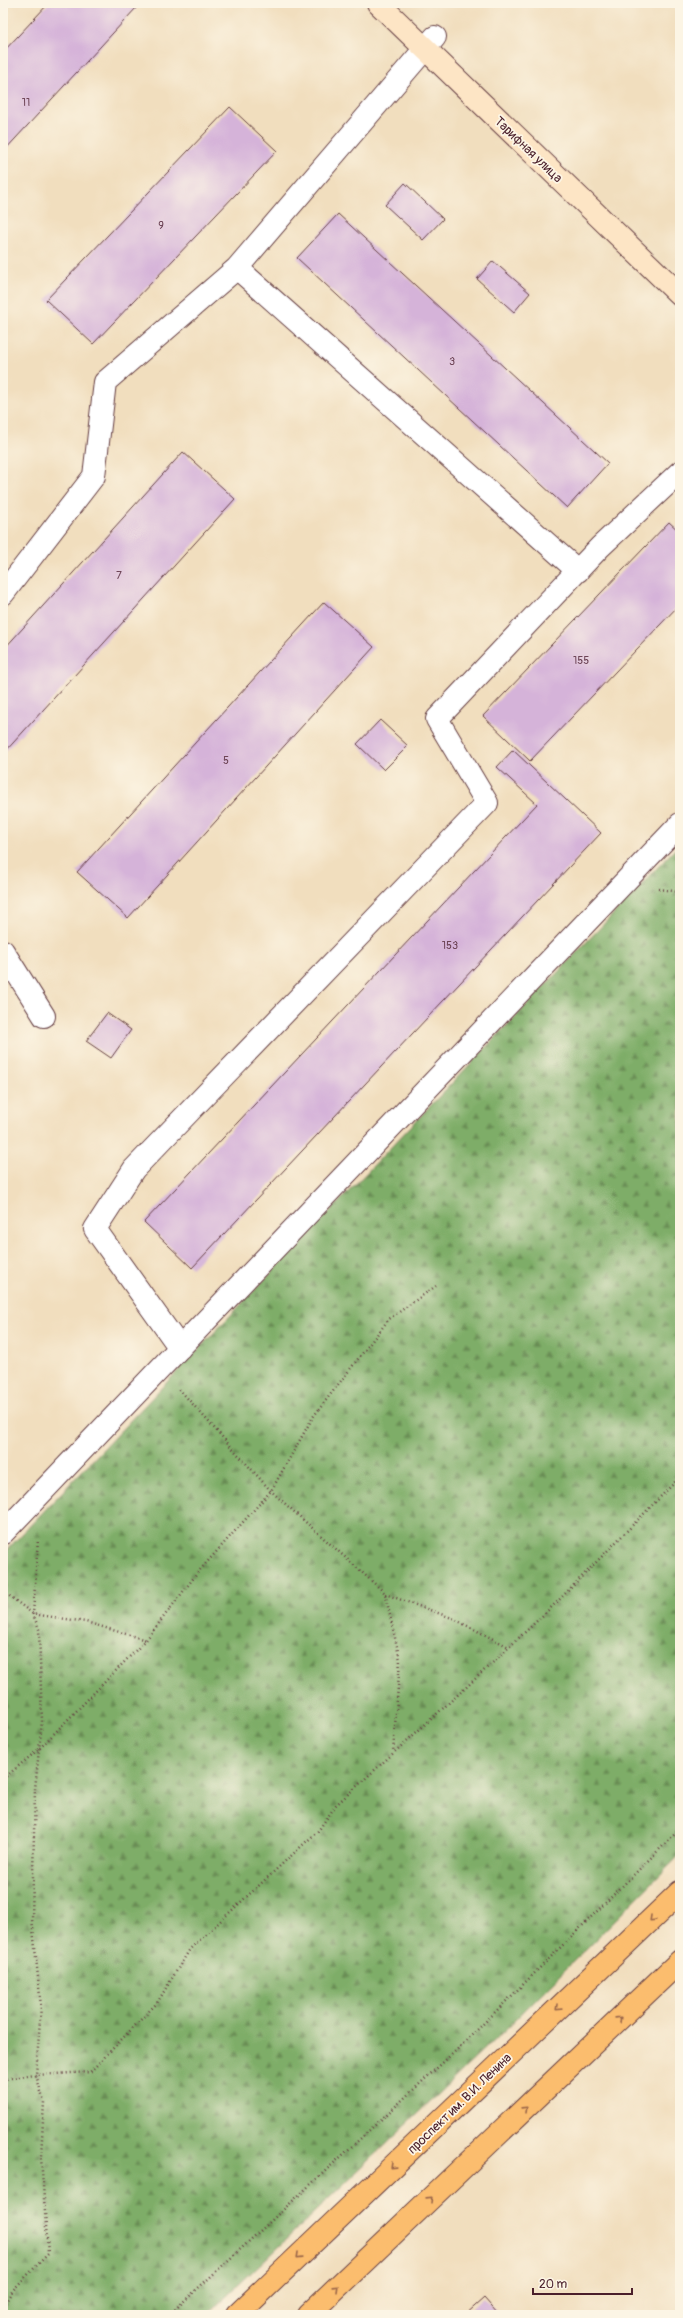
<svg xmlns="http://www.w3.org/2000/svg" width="683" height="2318" viewBox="0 0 683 2318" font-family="Pangolin,sans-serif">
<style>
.forest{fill:url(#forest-firs);stroke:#646649}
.building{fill:#d5b3d9}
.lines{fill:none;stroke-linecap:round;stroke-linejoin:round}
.street-casing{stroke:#633c41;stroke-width:24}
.secondary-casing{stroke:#633c41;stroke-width:24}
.primary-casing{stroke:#633c41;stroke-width:24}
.path{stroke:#633c41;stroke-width:2.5;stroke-dasharray:1 3;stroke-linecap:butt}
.street{stroke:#fff;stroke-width:22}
.secondary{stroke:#fde5c5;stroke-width:22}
.primary{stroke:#fbbd6e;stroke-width:22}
.oneway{stroke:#9a6649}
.labels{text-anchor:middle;stroke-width:3.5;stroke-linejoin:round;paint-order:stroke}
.number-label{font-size:11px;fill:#6d4456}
.street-label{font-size:13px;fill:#4a1f2b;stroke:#fcf5e5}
</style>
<defs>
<pattern id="forest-firs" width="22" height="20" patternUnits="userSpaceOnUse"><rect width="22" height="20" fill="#7ead67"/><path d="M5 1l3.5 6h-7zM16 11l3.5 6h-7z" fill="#698c55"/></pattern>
</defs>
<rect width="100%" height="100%" fill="#fcf5e5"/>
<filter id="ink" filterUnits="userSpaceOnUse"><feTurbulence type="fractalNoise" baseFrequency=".025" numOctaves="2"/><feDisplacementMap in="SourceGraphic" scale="8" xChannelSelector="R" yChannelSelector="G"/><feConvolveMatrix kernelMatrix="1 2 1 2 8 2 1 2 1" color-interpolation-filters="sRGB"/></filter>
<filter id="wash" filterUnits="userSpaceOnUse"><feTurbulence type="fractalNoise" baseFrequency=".012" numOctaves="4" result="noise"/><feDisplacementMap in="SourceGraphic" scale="16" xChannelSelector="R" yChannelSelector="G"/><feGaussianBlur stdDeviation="0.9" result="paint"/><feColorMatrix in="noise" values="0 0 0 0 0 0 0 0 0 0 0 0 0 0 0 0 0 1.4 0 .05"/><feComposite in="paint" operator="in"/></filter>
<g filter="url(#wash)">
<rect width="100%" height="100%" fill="#f1debe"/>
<!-- forest -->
<path class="forest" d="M 680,844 L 680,1855 L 512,2023 L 207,2315 L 3,2315 L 3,1554 Z"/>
<g id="blocks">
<!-- building -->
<path class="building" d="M 49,3 L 132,3 L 137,7 L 3,152 L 3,52 Z
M 230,107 L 277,151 L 93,344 L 46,300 Z
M 405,183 L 443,219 L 423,240 L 385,205 Z
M 338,214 L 608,463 L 567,508 L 297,258 Z
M 493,261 L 530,293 L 514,312 L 477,279 Z
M 183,452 L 235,499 L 3,754 L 3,650 Z
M 669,522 L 680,532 L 680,604 L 530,761 L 483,716 Z
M 324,602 L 374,647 L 128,918 L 77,872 Z
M 380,720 L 408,746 L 384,770 L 357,744 Z
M 513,750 L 601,833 L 192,1268 L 144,1222 L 537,804 L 497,767 Z
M 107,1013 L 131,1030 L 111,1058 L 86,1041 Z
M 484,2298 L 499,2315 L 465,2315 Z"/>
</g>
</g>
<g filter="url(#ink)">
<use href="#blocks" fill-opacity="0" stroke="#633c41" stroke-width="1"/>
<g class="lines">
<!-- street casing -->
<g class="street-casing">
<path id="street" d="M 435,37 L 237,268 L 578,571
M 3,594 L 94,476 L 105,382 L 237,268
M 3,951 L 44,1016
M 180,1348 L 95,1229 L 134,1169 L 487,803 L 437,719 L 600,547 L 680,472
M 3,1533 L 680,824"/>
</g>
<!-- secondary casing -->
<g class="secondary-casing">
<path id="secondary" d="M 378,3 L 680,295"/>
</g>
<!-- primary casing -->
<g class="primary-casing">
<path id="primary" d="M 237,2315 L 680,1892
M 308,2315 L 680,1961"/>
</g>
<!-- path -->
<path class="path" d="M 3,8 L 8,3
M 659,889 L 680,892
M 179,1389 L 271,1491 L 385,1593 L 400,1660 L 393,1752
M 3,1591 L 33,1614 L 86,1622 L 146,1640
M 385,1594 L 452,1618 L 509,1647
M 3,1779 L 39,1749 L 146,1640 L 199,1571 L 271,1491 L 313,1417 L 389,1319 L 436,1286
M 3,2079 L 36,2075 L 90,2072 L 157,2003 L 190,1949 L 318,1831 L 336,1805 L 472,1682 L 557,1602 L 680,1477
M 3,2306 L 13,2290 L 48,2254 L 41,2157 L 44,2102 L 36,2075 L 41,2006 L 32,1919 L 35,1789 L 42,1721 L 39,1629 L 33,1614 L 38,1539
M 169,2315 L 463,2044 L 680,1829"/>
<!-- street -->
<use href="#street" class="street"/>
<!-- secondary -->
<use href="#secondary" class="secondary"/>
<!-- primary -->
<use href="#primary" class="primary"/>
</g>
<!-- one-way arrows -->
<defs><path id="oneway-chevron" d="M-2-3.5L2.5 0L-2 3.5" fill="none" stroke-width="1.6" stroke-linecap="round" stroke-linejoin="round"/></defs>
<g class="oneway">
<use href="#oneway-chevron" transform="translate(652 1919) rotate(136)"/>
<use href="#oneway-chevron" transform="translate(558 2008) rotate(136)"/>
<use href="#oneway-chevron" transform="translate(619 2019) rotate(-44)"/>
<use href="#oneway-chevron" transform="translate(525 2109) rotate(-44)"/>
<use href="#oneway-chevron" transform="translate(393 2166) rotate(136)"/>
<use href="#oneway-chevron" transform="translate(430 2199) rotate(-44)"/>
<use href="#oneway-chevron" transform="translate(299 2256) rotate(136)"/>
<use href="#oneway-chevron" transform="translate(336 2288) rotate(-44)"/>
</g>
</g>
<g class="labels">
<!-- number labels -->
<g class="number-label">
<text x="26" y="106">11</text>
<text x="161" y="229">9</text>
<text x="452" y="365">3</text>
<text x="119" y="579">7</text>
<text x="581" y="664">155</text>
<text x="226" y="764">5</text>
<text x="450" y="949">153</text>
</g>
<!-- street labels -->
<g class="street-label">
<text transform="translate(529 149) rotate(44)" y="5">Тарифная улица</text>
<text transform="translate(459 2103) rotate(-44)" y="5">проспект им. В.И. Ленина</text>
</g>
</g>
<!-- margin -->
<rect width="683" height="2318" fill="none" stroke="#fcf5e5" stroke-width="16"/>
<!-- scale -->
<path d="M533 2288v6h99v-6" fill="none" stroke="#4a1f2b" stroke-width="2"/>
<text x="539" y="2288" font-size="12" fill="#4a1f2b" stroke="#fcf5e5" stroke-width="3" paint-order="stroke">20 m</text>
</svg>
